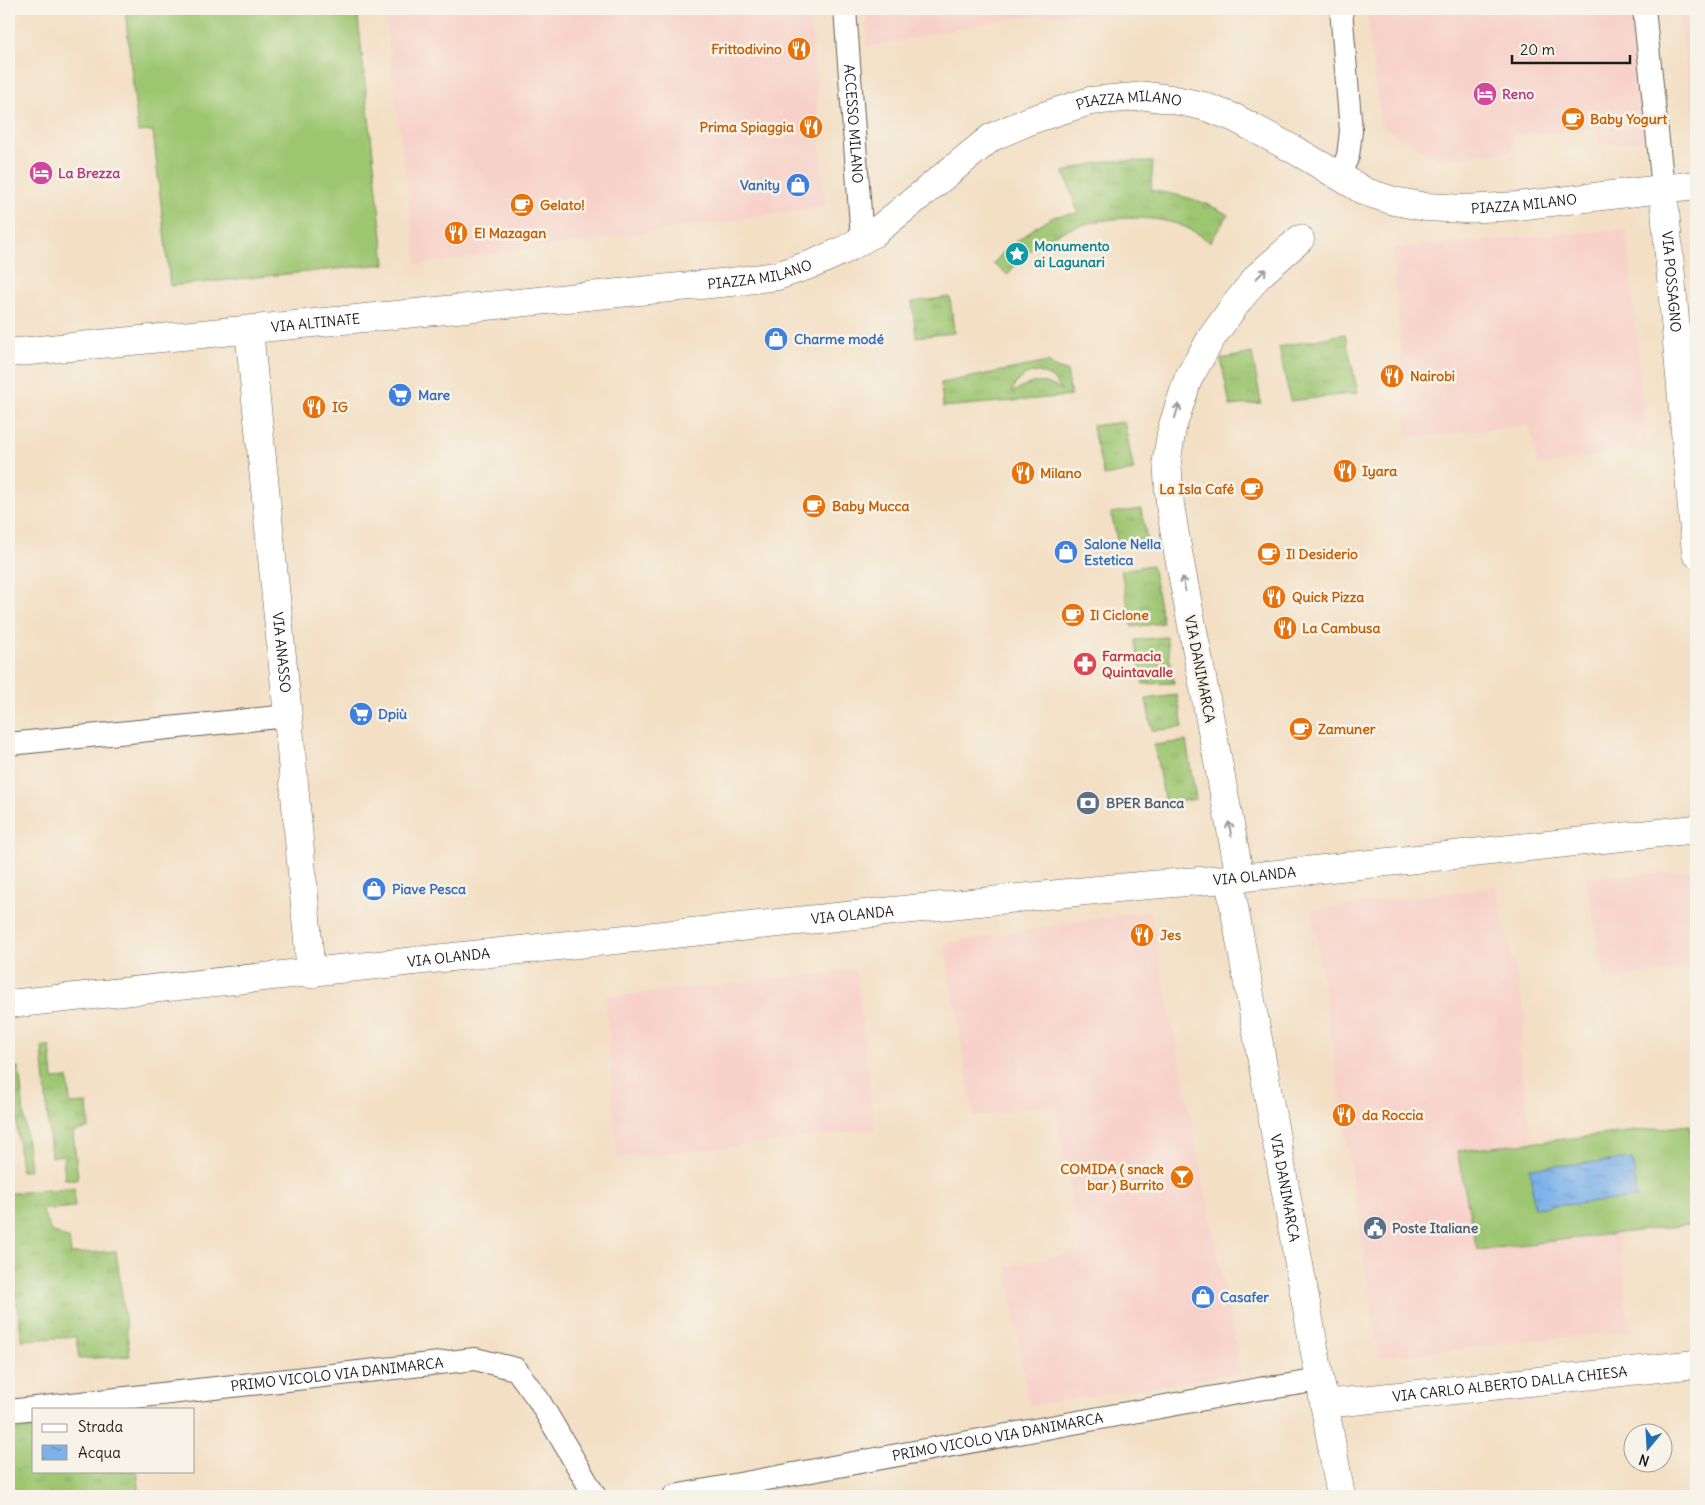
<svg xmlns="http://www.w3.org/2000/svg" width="1705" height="1505" viewBox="0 0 1705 1505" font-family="Delius,sans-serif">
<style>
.built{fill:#f7d1c9}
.grass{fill:url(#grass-tufts);stroke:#5c7146;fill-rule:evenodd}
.garden{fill:#9dc671;stroke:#5c7146}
.water{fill:url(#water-ripples);stroke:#4c6683}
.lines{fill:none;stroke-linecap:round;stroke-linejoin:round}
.lane-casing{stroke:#676057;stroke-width:24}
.street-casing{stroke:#676057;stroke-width:29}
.secondary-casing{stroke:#676057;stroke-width:29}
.lane{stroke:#fff;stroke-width:22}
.street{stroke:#fff;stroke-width:28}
.secondary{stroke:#fff;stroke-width:28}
.oneway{stroke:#999}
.labels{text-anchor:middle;stroke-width:5;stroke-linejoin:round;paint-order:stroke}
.food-label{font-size:14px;font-weight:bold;fill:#c56008;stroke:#f7f3e8;text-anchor:start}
.hotel-label{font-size:14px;font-weight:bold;fill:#b23c85;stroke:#f7f3e8;text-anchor:start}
.street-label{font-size:14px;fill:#1c1c1c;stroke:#f7f3e8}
.shop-label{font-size:14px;font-weight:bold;fill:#366cbe;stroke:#f7f3e8;text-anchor:start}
.culture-label{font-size:14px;font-weight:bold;fill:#0d838f;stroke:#f7f3e8;text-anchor:start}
.health-label{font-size:14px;font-weight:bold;fill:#be3a42;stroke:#f7f3e8;text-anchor:start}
.service-label{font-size:14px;font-weight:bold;fill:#4e5e75;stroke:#f7f3e8;text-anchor:start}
</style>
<defs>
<pattern id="grass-tufts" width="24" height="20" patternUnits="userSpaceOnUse" patternTransform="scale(1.25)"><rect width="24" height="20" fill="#9dc671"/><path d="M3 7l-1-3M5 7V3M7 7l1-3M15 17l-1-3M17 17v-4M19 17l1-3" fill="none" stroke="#87aa61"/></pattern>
<pattern id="water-ripples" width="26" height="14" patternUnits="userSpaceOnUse" patternTransform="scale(1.25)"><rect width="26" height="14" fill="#7cb1ea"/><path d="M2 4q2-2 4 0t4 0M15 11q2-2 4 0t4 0" fill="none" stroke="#658fbd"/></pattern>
</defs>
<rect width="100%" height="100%" fill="#f7f3e8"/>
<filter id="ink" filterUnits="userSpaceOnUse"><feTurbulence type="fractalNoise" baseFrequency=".02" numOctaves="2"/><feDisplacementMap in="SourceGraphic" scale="10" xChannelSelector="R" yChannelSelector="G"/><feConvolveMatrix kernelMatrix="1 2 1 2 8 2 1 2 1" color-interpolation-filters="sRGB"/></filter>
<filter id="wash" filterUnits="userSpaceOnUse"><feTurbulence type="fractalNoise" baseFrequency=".0096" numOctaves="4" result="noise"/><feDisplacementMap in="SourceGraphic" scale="20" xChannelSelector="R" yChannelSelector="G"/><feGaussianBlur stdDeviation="1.12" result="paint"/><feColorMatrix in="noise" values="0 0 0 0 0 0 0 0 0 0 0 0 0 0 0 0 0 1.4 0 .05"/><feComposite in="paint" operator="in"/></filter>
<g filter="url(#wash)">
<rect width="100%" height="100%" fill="#f3dfc4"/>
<!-- built -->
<path class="built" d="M 384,9 L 810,9 L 825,207 L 417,265 Z
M 866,9 L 1154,9 L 1013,18 L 867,47 Z
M 1366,9 L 1632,9 L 1646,141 L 1599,145 L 1597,129 L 1512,136 L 1513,151 L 1438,159 L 1381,125 Z
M 1678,9 L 1696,9 L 1696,131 Z
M 1626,229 L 1647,448 L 1538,466 L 1530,425 L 1407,438 L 1393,248 Z
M 1696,871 L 1696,955 L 1693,955 L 1696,970 L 1605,979 L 1586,878 Z
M 1496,887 L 1526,1019 L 1519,1051 L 1532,1142 L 1457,1151 L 1477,1250 L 1619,1234 L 1629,1330 L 1379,1358 L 1312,910 Z
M 1150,910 L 1241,1373 L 1029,1406 L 1007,1266 L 1081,1251 L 1055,1104 L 974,1117 L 944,944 Z
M 856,970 L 874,1129 L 733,1147 L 617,1158 L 606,997 Z"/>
<!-- grass -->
<path class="grass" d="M 1109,161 L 1134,161 L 1153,162 L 1151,190 C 1179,195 1204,200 1228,215 L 1210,242 C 1200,235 1191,229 1180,225 C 1126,207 1039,224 1008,275 L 993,264 L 1006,249 L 1037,226 L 1055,216 L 1078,213 L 1064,172 L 1084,166 Z
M 950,297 L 954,333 L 916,337 L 912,302 Z
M 1345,334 L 1358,393 L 1290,401 L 1279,347 Z
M 1252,353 L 1261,403 L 1230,406 L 1221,359 Z
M 1048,362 L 1056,368 L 1067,371 L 1071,396 L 943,407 L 941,383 ZM 1039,372 L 1051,377 L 1062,390 C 1042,379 1031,380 1012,393 C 1015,379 1026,373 1039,372 Z
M 1124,422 L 1134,470 L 1104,476 L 1092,426 Z
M 1141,509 L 1147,539 L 1118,545 L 1111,513 Z
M 1152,565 L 1163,623 L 1132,627 L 1121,570 Z
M 1166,637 L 1174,683 L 1143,684 L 1135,640 Z
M 1177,695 L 1183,727 L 1152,731 L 1146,699 Z
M 1186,741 L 1196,799 L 1165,804 L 1154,745 Z
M 42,1047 L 50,1047 L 53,1079 L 68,1078 L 70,1104 L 87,1103 L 89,1128 L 73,1132 L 78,1179 L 65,1179 L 63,1155 L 51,1157 Z
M 14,1066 L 19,1068 L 30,1171 L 21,1171 L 12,1074 Z
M 74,1188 L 75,1207 L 42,1210 L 51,1231 L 69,1239 L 71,1254 L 116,1251 L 130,1356 L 79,1359 L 76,1337 L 22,1340 L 12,1271 L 9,1271 L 9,1193 Z
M 34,1428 L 34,1471 L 137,1471 L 140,1496 L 9,1496 L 9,1431 Z"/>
<!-- garden -->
<path class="garden" d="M 125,9 L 357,9 L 385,264 L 170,286 L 153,131 L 138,132 Z
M 1690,1125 L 1696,1179 L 1696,1224 L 1477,1250 L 1457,1151 Z"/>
<!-- water -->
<path class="water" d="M 1632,1159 L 1637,1198 L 1534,1208 L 1530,1168 Z"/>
</g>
<g filter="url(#ink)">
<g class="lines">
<!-- lane casing -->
<g class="lane-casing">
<g id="lane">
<path id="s1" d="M 845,9 L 862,239"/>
<path d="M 1644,9 L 1663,188"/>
<path d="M 1339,176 L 1348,156 L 1351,131 L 1341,9"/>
<path d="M 9,744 L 288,716"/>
<path id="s2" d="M 9,1411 L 475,1359 L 516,1369 L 538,1399 L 595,1496"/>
<path id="s3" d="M 674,1496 L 1264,1388 L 1277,1387 L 1320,1380"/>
</g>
</g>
<!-- street casing -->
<g class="street-casing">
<g id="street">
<path id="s4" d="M 1663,188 L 1696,553"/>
<path id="s5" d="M 249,330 L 288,716 L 311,974"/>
<path d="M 1240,877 L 1178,552 L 1170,505 L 1167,459 L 1172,428 L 1188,379 L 1212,337 L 1235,305 L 1258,276 L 1300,239"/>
<path id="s6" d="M 1229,879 L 1341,1496"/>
<path id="s7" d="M 9,1004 C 313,973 618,938 922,908 C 1025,898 1126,885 1229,879 L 1696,829"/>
<path id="s8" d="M 1325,1404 L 1696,1364"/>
</g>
</g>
<!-- secondary casing -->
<g class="secondary-casing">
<g id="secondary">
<path id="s9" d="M 9,353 L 731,282 L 777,276 L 815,263 L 844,250 L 874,233 L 992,137 L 1034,119 L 1090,101 L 1146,96 L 1170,99 L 1203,106 L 1235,118 L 1300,153 L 1366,192 L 1394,201 L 1426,207 L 1465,209 L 1517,206 L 1696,185"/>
</g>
</g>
<!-- lane -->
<use href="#lane" class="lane"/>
<!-- street -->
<use href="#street" class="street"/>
<!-- secondary -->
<use href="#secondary" class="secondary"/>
</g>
<!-- one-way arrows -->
<defs><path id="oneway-shaft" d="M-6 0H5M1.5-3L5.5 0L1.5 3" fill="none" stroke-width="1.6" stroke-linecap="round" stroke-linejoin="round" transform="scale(1.25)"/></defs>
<g class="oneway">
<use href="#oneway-shaft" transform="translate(1261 274) rotate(-45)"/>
<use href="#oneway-shaft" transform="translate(1177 411) rotate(-73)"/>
<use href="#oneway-shaft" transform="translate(1184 584) rotate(-101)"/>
<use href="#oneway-shaft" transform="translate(1230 829) rotate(-101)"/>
</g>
</g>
<!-- icons -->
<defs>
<g id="restaurant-disc" transform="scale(1.25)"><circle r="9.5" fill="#e8710a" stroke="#f7f3e8"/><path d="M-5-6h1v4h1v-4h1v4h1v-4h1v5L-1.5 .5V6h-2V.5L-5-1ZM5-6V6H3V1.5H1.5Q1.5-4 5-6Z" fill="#fff"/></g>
<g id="hotel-disc" transform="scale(1.25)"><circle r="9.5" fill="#d1479c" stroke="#f7f3e8"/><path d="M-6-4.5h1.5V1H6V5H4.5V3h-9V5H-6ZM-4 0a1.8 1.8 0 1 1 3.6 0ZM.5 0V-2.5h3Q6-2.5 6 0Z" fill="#fff"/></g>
<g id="cafe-disc" transform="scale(1.25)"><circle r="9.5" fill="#e8710a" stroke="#f7f3e8"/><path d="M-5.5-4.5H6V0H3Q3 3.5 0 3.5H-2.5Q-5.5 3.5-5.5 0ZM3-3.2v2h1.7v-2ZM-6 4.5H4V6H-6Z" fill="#fff"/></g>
<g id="shop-disc" transform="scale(1.25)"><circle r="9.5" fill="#3f7fe0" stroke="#f7f3e8"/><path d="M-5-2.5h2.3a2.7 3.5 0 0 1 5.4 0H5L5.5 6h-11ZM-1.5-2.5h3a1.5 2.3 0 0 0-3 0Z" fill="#fff"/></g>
<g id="sight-disc" transform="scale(1.25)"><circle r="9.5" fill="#0f9aa8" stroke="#f7f3e8"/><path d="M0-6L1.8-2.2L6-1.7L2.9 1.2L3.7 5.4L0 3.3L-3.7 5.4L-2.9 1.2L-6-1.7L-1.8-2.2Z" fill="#fff"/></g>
<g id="supermarket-disc" transform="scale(1.25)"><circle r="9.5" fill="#3f7fe0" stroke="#f7f3e8"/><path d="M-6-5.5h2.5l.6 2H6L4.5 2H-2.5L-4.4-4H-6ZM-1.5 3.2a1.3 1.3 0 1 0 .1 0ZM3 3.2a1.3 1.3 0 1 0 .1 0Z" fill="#fff"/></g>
<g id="pharmacy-disc" transform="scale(1.25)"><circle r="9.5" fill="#e0444e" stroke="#f7f3e8"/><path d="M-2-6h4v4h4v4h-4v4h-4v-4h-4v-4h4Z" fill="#fff"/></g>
<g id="bank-disc" transform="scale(1.25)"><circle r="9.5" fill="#5c6f8a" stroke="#f7f3e8"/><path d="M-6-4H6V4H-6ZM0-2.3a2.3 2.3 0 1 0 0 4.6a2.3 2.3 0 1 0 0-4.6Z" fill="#fff"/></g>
<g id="bar-disc" transform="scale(1.25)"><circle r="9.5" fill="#e8710a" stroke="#f7f3e8"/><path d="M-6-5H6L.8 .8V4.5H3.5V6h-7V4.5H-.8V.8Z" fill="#fff"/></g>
<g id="civic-disc" transform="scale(1.25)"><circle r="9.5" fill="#5c6f8a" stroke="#f7f3e8"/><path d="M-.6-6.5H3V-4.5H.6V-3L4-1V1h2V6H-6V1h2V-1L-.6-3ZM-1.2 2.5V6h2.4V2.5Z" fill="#fff"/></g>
</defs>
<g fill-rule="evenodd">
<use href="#restaurant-disc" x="799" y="49"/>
<use href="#hotel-disc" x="1485" y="94"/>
<use href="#cafe-disc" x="1573" y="119"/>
<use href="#restaurant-disc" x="811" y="127"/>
<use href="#hotel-disc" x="41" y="173"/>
<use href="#shop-disc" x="798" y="185"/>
<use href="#cafe-disc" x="522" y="205"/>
<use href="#restaurant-disc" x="456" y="233"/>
<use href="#sight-disc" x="1017" y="254"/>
<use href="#shop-disc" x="776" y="339"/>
<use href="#restaurant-disc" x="1392" y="376"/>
<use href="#supermarket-disc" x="400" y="395"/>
<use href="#restaurant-disc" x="314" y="407"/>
<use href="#restaurant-disc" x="1345" y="471"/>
<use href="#restaurant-disc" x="1023" y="473"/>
<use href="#cafe-disc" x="1252" y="489"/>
<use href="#cafe-disc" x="814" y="506"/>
<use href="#shop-disc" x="1066" y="552"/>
<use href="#cafe-disc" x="1269" y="554"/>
<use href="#restaurant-disc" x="1274" y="597"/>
<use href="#cafe-disc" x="1073" y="615"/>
<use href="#restaurant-disc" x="1285" y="628"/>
<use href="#pharmacy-disc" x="1085" y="664"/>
<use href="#supermarket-disc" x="361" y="714"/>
<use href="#cafe-disc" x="1301" y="729"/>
<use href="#bank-disc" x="1088" y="803"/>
<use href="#shop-disc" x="374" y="889"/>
<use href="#restaurant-disc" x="1142" y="935"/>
<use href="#restaurant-disc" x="1344" y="1115"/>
<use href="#bar-disc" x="1182" y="1177"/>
<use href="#civic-disc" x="1375" y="1228"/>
<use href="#shop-disc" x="1203" y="1297"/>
</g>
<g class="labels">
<!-- food labels -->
<g class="food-label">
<text x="782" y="54" text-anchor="end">Frittodivino</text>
<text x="1590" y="124">Baby Yogurt</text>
<text x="794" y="132" text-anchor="end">Prima Spiaggia</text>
<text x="540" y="210">Gelato!</text>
<text x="474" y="238">El Mazagan</text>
<text x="1410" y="381">Nairobi</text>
<text x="332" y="412">IG</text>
<text x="1362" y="476">Iyara</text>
<text x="1040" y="478">Milano</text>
<text x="1234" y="494" text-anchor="end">La Isla Café</text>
<text x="832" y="511">Baby Mucca</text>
<text x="1286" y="559">Il Desiderio</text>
<text x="1292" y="602">Quick Pizza</text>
<text x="1090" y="620">Il Ciclone</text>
<text x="1302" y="633">La Cambusa</text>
<text x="1318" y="734">Zamuner</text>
<text x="1160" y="940">Jes</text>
<text x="1362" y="1120">da Roccia</text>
<text x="1164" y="1174" text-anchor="end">COMIDA ( snack<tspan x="1164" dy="16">bar ) Burrito</tspan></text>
</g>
<!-- hotel labels -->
<g class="hotel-label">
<text x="1502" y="99">Reno</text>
<text x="58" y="178">La Brezza</text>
</g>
<!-- street labels -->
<g class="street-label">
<text dy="5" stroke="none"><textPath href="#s9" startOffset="1174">PIAZZA MILANO</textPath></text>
<text dy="5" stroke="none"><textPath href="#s1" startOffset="115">ACCESSO MILANO</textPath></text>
<text dy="5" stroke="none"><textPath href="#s9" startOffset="1594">PIAZZA MILANO</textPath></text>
<text dy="5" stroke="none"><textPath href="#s9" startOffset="755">PIAZZA MILANO</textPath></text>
<text dy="5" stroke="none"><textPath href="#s4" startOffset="94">VIA POSSAGNO</textPath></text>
<text dy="5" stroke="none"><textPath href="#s9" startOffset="308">VIA ALTINATE</textPath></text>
<text dy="5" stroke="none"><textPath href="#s5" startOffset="324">VIA ANASSO</textPath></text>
<text transform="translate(1200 669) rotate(79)" y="5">VIA DANIMARCA</text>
<text dy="5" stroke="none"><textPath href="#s7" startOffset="1252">VIA OLANDA</textPath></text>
<text dy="5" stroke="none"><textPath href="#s7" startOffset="848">VIA OLANDA</textPath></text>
<text dy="5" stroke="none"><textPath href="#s7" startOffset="442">VIA OLANDA</textPath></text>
<text dy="5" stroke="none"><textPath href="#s6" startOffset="314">VIA DANIMARCA</textPath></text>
<text dy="5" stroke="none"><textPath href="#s2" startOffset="330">PRIMO VICOLO VIA DANIMARCA</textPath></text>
<text dy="5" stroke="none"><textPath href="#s8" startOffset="186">VIA CARLO ALBERTO DALLA CHIESA</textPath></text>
<text dy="5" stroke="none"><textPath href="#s3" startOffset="329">PRIMO VICOLO VIA DANIMARCA</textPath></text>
</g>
<!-- shop labels -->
<g class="shop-label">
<text x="780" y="190" text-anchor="end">Vanity</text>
<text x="794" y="344">Charme modé</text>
<text x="418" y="400">Mare</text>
<text x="1084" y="549">Salone Nella<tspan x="1084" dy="16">Estetica</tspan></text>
<text x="378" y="719">Dpiù</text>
<text x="392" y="894">Piave Pesca</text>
<text x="1220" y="1302">Casafer</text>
</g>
<!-- culture labels -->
<g class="culture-label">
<text x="1034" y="251">Monumento<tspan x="1034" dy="16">ai Lagunari</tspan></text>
</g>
<!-- health labels -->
<g class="health-label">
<text x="1102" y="661">Farmacia<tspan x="1102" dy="16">Quintavalle</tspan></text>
</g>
<!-- service labels -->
<g class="service-label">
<text x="1106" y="808">BPER Banca</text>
<text x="1392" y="1233">Poste Italiane</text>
</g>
</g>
<!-- margin -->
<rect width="1705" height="1505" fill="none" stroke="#f7f3e8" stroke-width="30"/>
<!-- legend -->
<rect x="32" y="1408" width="162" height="65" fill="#f7f3e8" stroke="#9f9d96"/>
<rect x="42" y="1424" width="25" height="8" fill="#ffffff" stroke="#9f9d96"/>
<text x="78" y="1432" font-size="15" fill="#1c1c1c">Strada</text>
<rect x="42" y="1445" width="25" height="15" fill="url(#water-ripples)" stroke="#9f9d96"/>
<text x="78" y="1458" font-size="15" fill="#1c1c1c">Acqua</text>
<!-- north arrow -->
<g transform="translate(1648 1448) rotate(198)"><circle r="24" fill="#f7f3e8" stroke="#9f9d96"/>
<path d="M0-4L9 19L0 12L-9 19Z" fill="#1f6fb2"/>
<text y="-8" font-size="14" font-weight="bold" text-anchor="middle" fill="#1c1c1c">N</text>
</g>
<!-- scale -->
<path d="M1512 55v8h118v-8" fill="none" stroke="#1c1c1c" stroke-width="2.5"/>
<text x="1520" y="55" font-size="15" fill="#1c1c1c" stroke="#f7f3e8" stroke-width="4" paint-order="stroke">20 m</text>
</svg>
